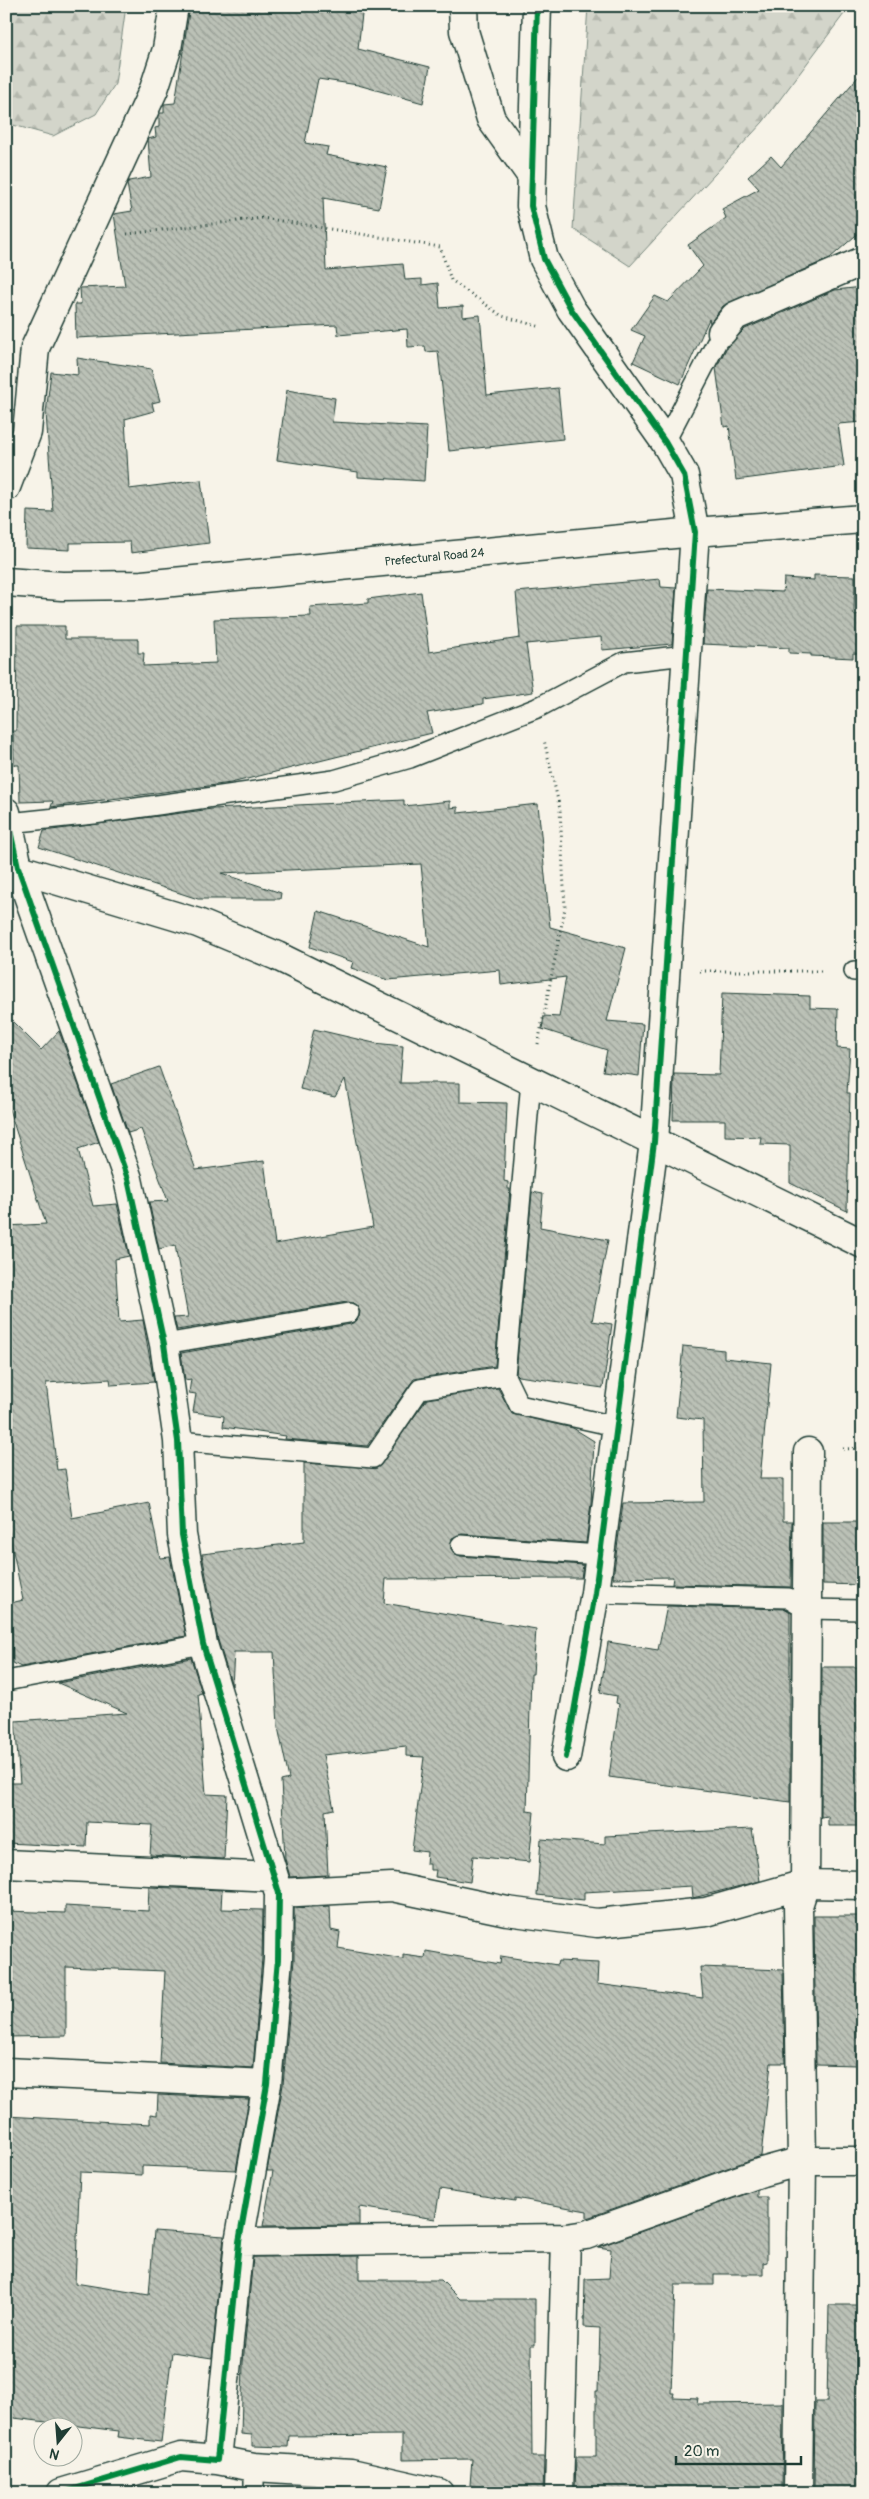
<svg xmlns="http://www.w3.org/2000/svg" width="869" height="2499" viewBox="0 0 869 2499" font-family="Pangolin,sans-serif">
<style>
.forest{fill:url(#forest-firs);stroke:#79897f}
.building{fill:url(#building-back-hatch);stroke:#1f3d34}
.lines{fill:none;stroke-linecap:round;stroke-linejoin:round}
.lane-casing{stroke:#1f3d34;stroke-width:22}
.street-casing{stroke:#1f3d34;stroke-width:31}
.secondary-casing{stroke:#1f3d34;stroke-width:31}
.primary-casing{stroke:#1f3d34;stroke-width:31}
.path{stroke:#1f3d34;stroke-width:3;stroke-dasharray:1 4;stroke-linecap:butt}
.lane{stroke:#f7f3e8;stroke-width:19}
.street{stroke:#f7f3e8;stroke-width:28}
.secondary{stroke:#f7f3e8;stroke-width:28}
.primary{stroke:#f7f3e8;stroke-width:28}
.cycleway-casing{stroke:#f7f3e8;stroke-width:9}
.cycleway{stroke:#00873e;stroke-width:6}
.labels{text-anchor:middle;stroke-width:4;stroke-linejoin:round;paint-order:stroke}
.street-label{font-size:12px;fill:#1f3d34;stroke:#f7f3e8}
</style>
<defs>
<pattern id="forest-firs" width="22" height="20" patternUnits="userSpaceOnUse" patternTransform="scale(1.25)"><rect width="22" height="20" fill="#d3d5ca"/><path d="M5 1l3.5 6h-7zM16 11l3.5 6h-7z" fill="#b5b8ae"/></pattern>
<pattern id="building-back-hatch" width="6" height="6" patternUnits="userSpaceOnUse" patternTransform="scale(1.25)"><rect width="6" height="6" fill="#bbc1b6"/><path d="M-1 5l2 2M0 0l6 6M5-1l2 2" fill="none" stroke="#979e95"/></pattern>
</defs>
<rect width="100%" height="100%" fill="#f7f3e8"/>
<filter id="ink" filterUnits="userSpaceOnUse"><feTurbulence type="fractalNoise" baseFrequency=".02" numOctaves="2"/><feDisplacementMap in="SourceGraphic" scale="10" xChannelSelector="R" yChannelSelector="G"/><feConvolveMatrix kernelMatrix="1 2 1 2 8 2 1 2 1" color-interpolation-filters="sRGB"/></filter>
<g filter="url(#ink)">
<!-- forest -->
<path class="forest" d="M 6,6 L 126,6 L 115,84 L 96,114 L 53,136 L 6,123 Z
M 588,6 L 850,6 L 763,122 L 630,266 L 573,229 Z"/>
<!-- building -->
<path class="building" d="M 190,6 L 363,6 L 358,49 L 430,67 L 423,103 L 358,85 L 318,79 L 305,143 L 328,147 L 326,155 L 387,167 L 379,208 L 323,198 L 326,270 L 403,264 L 405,280 L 422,279 L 422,285 L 438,283 L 440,308 L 463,306 L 463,317 L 480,315 L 487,395 L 558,388 L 563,439 L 449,451 L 438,351 L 426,352 L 425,346 L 408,347 L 407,329 L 338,335 L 337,325 L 76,338 L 75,304 L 81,304 L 80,288 L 125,286 L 114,214 L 132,211 L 127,184 L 129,181 L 151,177 L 148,139 L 156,137 L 155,128 L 159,127 L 159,117 L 160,113 L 164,113 L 164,104 L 175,103 Z
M 863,71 L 863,229 L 830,258 L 723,306 L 710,323 L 709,319 L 680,384 L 633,362 L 645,336 L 631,330 L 655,296 L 668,302 L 703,266 L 688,245 L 726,218 L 722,209 L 759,189 L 748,177 L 771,156 L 781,167 Z
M 863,287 L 863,422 L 838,424 L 844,466 L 736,480 L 729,426 L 724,427 L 716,368 L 727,347 L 745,329 L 835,290 Z
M 77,358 L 151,369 L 160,401 L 152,403 L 154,411 L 125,419 L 129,489 L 201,480 L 209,543 L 131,553 L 130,542 L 70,543 L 70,550 L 26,548 L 27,511 L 53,512 L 46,413 L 51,372 L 78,375 Z
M 287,390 L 335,398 L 332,422 L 427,427 L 424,481 L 358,477 L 358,472 L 277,460 Z
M 814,575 L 855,576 L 854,615 L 863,614 L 863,654 L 853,653 L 853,658 L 811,656 L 811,654 L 789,653 L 789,648 L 703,644 L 707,589 L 783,592 L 784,578 L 814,580 Z
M 660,579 L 661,587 L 676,588 L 672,644 L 602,650 L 601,637 L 526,644 L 533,692 L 483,699 L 483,704 L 427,713 L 432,733 L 231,783 L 51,807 L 53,801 L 20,802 L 19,765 L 14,765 L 13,731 L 16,731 L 17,626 L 65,626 L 65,639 L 138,639 L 138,653 L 144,653 L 143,666 L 216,663 L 214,619 L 311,616 L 310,607 L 368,603 L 368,599 L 421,592 L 429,652 L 520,638 L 516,592 Z
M 404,800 L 404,806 L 450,801 L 450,808 L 458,807 L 458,813 L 538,804 L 550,927 L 626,948 L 607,1021 L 643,1024 L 639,1076 L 603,1071 L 607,1050 L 542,1029 L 544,1016 L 559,1017 L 566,977 L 501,985 L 500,970 L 388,980 L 351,968 L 353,962 L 310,947 L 318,911 L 429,947 L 421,864 L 221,873 L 281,893 L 280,899 L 198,899 L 39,847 L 44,831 L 212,809 Z
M 722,993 L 810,996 L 810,1008 L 838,1009 L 837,1048 L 850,1049 L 847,1093 L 850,1093 L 847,1211 L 790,1183 L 790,1145 L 760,1144 L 761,1137 L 725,1136 L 725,1120 L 673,1120 L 674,1074 L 719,1075 Z
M 6,1015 L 41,1050 L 59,1031 L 99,1142 L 78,1149 L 93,1206 L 117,1204 L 129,1256 L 115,1259 L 119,1322 L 143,1320 L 154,1382 L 111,1385 L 110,1379 L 46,1383 L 57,1470 L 65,1469 L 72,1518 L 149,1503 L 160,1558 L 170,1557 L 186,1636 L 21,1667 L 13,1663 L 11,1603 L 23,1600 L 6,1517 L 6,1226 L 46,1224 L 6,1100 Z
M 314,1029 L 374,1043 L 403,1046 L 400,1083 L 460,1083 L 460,1102 L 507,1103 L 504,1181 L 508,1182 L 508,1189 L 510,1189 L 495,1366 L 414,1379 L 367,1446 L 285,1439 L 286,1436 L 223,1427 L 224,1416 L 193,1412 L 196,1394 L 189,1393 L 191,1379 L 185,1380 L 181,1353 L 351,1324 L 359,1317 L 360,1311 L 353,1303 L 347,1302 L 177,1330 L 174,1318 L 188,1317 L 175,1245 L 159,1249 L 149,1202 L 168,1201 L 141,1129 L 128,1133 L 111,1084 L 159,1067 L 196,1170 L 264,1161 L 275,1244 L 373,1227 L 345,1079 L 335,1097 L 300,1089 Z
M 532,1192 L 543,1194 L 540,1227 L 608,1240 L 592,1321 L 612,1324 L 603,1388 L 518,1376 L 516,1374 Z
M 683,1346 L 724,1350 L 724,1358 L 771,1363 L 760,1479 L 783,1479 L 783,1521 L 792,1521 L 791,1587 L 672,1584 L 673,1577 L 613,1578 L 623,1503 L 704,1502 L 703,1420 L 676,1417 Z
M 498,1388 L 512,1414 L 573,1428 L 594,1441 L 591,1503 L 586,1543 L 462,1534 L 452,1538 L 451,1549 L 460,1556 L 583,1565 L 581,1578 L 386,1579 L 384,1603 L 536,1629 L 533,1674 L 531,1674 L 527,1811 L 534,1812 L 529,1862 L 473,1856 L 470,1882 L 435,1877 L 436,1870 L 430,1870 L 430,1864 L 426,1864 L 427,1852 L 412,1850 L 424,1757 L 406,1756 L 406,1746 L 323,1755 L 334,1809 L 325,1811 L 328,1875 L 290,1877 L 285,1859 L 281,1781 L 289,1779 L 278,1727 L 274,1652 L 234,1652 L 232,1686 L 218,1640 L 202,1554 L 304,1542 L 304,1463 L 377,1468 L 427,1399 Z
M 823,1522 L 863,1522 L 863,1585 L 823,1584 Z
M 667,1606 L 786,1609 L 790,1612 L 790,1802 L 609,1777 L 619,1704 L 616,1703 L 617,1696 L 600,1693 L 608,1642 L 658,1650 Z
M 191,1658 L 202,1693 L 198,1694 L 206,1794 L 227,1795 L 224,1859 L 150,1855 L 152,1825 L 87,1822 L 86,1847 L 6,1843 L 6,1783 L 20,1783 L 15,1721 L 127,1713 L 58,1683 Z
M 822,1667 L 863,1667 L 863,1826 L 828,1826 L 828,1816 L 821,1817 Z
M 752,1829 L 760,1881 L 693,1898 L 692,1886 L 584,1892 L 584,1900 L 537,1895 L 541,1839 L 605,1844 L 605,1836 Z
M 149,1887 L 222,1890 L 221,1909 L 263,1910 L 262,1958 L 253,2068 L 160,2063 L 165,1971 L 66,1967 L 66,2036 L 6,2037 L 6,1911 L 65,1913 L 65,1906 L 148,1911 Z
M 330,1906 L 331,1930 L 340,1932 L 338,1948 L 403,1959 L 403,1955 L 425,1958 L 426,1951 L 500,1964 L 501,1956 L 557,1965 L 558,1961 L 598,1963 L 597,1984 L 703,1998 L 700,1967 L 783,1970 L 785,2063 L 771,2063 L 761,2156 L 587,2218 L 587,2211 L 515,2198 L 515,2201 L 440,2189 L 435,2219 L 359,2207 L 359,2225 L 263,2226 L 273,2171 L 267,2171 L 283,2085 L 294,1960 L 294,1908 Z
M 814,1916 L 863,1916 L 863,1996 L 858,1996 L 857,2065 L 816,2064 Z
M 158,2095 L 249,2099 L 236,2170 L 142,2166 L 142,2175 L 80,2172 L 75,2283 L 149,2295 L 154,2231 L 224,2236 L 212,2358 L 172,2352 L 161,2442 L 118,2437 L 119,2431 L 6,2417 L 6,2116 L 150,2124 L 150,2114 L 157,2115 Z
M 757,2190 L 757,2197 L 767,2197 L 767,2262 L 763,2263 L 763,2274 L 714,2274 L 714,2285 L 675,2285 L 671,2393 L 674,2393 L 673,2397 L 698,2398 L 697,2404 L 783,2403 L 782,2493 L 575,2493 L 576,2457 L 596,2457 L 596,2391 L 598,2391 L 600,2328 L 584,2327 L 585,2279 L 609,2278 L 611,2249 L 598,2247 Z
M 359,2256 L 359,2280 L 441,2280 L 460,2299 L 535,2299 L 535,2345 L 531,2345 L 532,2457 L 544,2457 L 543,2493 L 496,2493 L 470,2485 L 472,2459 L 402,2460 L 402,2435 L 289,2436 L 288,2447 L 252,2446 L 252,2435 L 241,2434 L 243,2363 L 253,2257 Z
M 829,2305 L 863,2305 L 863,2493 L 814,2493 L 815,2402 L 827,2402 Z"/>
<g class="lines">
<!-- lane casing -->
<g class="lane-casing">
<path id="lane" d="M 665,442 L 722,332
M 9,823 L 94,814 L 334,780 L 410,758 L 537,708 L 624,662 L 686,655
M 854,971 L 863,971
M 164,1344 L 349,1313
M 505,1376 L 531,1081
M 178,1441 L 373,1458 L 420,1389 L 505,1376 L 519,1405 L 615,1426
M 461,1545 L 599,1555
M 595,1593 L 789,1598 L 807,1609 L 863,1610
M 6,1681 L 203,1644
M 254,2493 L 254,2467"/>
</g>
<!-- street casing -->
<g class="street-casing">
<path id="street" d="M 463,6 L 464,31 L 491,119 L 531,175
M 722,332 L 735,316 L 863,261
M 6,487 L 27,432 L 35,348 L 154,89 L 167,49 L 174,6
M 6,812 L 18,867 L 128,1179 L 164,1344 L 178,1441 L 182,1535 L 203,1644 L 279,1893 L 278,1959 L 267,2084 L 239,2242 L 217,2460 L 181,2457 L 61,2493
M 566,1757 L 595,1593 L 654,1142 L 695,532
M 6,1864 L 274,1877
M 279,1893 L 392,1887 L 507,1911 L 597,1923 L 706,1912 L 805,1884 L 863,1885
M 6,2072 L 267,2084
M 239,2242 L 566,2238 L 586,2235 L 762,2172 L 802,2161 L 863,2161
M 217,2460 L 254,2467 L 351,2473 L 439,2493
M 559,2493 L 566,2238
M 798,2493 L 802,2161 L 798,1906 L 805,1884 L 808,1452"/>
</g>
<!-- secondary casing -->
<g class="secondary-casing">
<path id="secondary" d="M 537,6 L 531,206 L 544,259 L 571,309 L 665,442 L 684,475 L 695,532
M 6,865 L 198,923 L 277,956 L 863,1244"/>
</g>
<!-- primary casing -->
<g class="primary-casing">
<g id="primary">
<path id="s1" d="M 6,582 L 62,586 L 142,585 L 695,532 L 863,519"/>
</g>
</g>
<!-- path -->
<path class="path" d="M 127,234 L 263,218 L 440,247 L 451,280 L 502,316 L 541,327
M 700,971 L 824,971
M 538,1044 L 565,908 L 560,809 L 544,740
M 843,1449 L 863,1448"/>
<!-- lane -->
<use href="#lane" class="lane"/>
<!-- street -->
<use href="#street" class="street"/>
<!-- secondary -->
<use href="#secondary" class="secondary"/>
<!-- primary -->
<use href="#primary" class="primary"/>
<!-- cycleway casing -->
<g class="cycleway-casing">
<path id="cycleway" d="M 537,6 L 531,206 L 544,259 L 571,309 L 665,442 L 684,475 L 695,532 L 654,1142 L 595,1593 L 566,1757
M 6,812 L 18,867 L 128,1179 L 164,1344 L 178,1441 L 182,1535 L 203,1644 L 279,1893 L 278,1959 L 267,2084 L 239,2242 L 217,2460 L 181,2457 L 61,2493"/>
</g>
<!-- cycleway -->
<use href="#cycleway" class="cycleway"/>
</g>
</g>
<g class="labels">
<!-- street labels -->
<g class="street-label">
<text dy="4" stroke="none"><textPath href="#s1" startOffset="430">Prefectural Road 24</textPath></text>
</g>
</g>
<!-- margin -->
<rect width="869" height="2499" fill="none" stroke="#f7f3e8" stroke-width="25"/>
<rect x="12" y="12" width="844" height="2474" fill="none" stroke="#1f3d34" stroke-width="2" filter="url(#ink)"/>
<!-- north arrow -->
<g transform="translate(58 2442) rotate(197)"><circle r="24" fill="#f7f3e8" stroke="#a1aaa0"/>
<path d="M0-4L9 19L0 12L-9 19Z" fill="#1f3d34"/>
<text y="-8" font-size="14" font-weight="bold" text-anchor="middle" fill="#1f3d34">N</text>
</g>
<!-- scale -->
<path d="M676 2456v8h125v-8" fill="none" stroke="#1f3d34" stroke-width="2.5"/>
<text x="684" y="2456" font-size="15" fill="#1f3d34" stroke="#f7f3e8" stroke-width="4" paint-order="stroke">20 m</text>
</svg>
